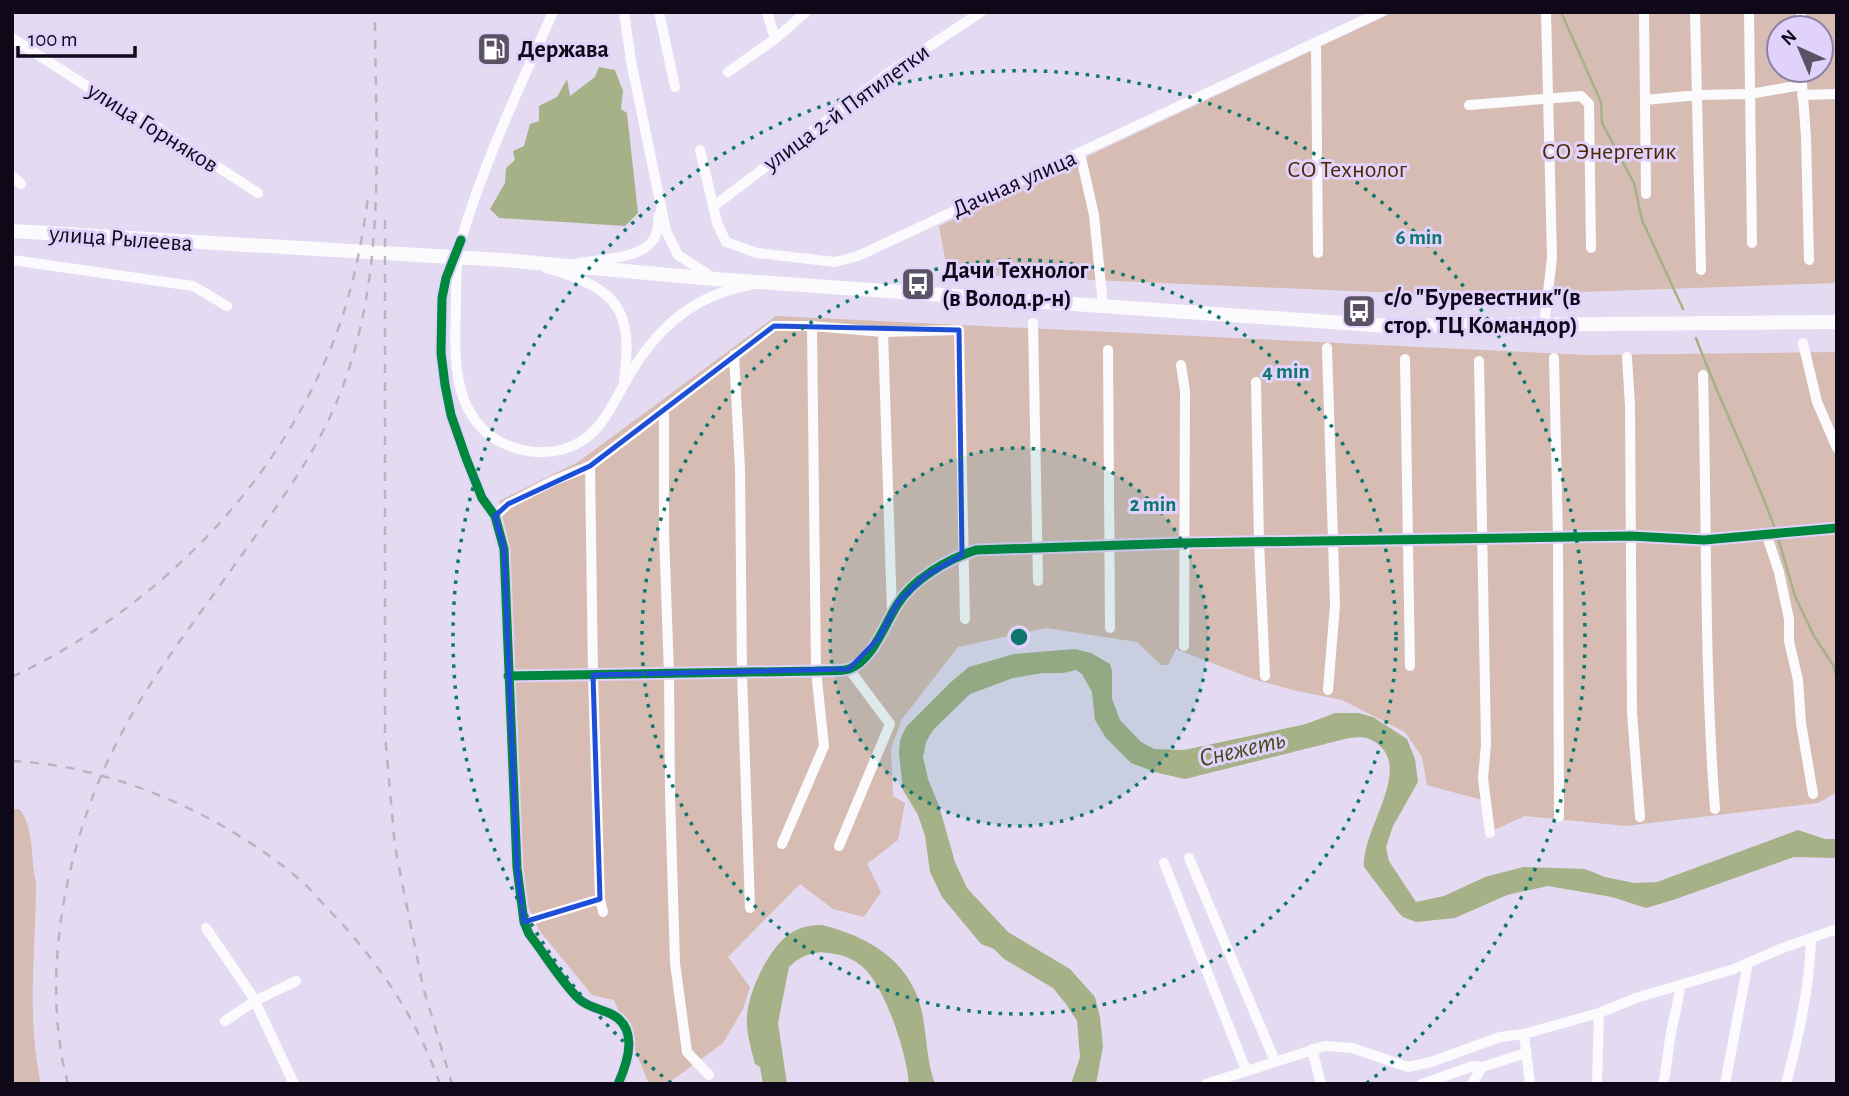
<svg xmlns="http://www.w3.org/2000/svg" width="1849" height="1096" viewBox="0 0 1849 1096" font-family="'Alegreya Sans',sans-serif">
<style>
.green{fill:#d6bcb3;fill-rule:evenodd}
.water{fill:#a6b187}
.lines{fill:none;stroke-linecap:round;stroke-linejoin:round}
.stream{stroke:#a6b187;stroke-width:2.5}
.minor{stroke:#fbfafd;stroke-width:10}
.major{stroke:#fbfafd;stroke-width:14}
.rail{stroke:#b8b6bc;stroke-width:2.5;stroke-dasharray:9 9;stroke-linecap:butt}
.cycleway-casing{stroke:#e1d2fb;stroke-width:13}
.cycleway{stroke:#00873e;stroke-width:9}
.marked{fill:none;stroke:#1d4ed8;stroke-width:5;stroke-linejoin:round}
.ring{fill:none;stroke:#0f766e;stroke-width:3.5;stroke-dasharray:3.5 7}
.labels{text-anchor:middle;stroke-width:6;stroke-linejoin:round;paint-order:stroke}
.poi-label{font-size:24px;font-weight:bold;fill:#0f0819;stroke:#e1d2fb;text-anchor:start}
.street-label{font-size:24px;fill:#0f0819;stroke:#e1d2fb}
.park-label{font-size:24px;fill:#4d2800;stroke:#e1d2fb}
.water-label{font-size:26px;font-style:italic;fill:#404c19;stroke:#e1d2fb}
.centre{fill:#0f766e;stroke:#e1d2fb;stroke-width:3.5}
.ring-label{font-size:21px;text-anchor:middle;font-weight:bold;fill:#0f766e;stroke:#e1d2fb;stroke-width:6;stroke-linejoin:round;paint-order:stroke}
</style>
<rect width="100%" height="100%" fill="#e4dbf2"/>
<!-- green -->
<path class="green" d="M 1394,12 L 1837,12 L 1837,283 L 1470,296 L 948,274 L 939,226 ZM 1779,28 L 1821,28 L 1821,70 L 1779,70 Z
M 776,316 L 1587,355 L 1837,352 L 1837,792 L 1818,803 L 1626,826 L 1525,816 L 1494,830 L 1489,802 L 1427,785 L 1422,757 L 1405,732 L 1342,700 L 1297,691 L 1253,679 L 1176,649 L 1168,665 L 1161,665 L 1137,642 L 1046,628 L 958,647 L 902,719 L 891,749 L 893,796 L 905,803 L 898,840 L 867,864 L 881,892 L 864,917 L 833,909 L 800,884 L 728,957 L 750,987 L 743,1009 L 723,1043 L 667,1084 L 649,1084 L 614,1000 L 592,995 L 539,930 L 520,889 L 510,550 L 499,501 L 578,462 Z
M 12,809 L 19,809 C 35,827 30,859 36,882 C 36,951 26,1016 41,1084 L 12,1084 Z"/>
<!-- water -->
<path class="water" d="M 599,67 L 615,70 L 623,91 L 621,109 L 627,113 L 638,213 L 625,226 L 499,218 L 490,209 L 505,183 L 506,168 L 515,160 L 513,151 L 524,146 L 530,124 L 539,121 L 539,106 L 557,97 L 567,79 L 570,96 L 595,77 Z
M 1075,649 L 1091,653 L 1110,664 L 1112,671 L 1112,699 L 1120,720 L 1141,742 L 1154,749 L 1184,750 L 1306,724 L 1335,713 L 1358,713 L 1373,717 L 1407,739 L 1415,759 L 1418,782 L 1393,826 L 1386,847 L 1389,861 L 1416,902 L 1444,896 L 1485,877 L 1523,867 L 1585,869 L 1605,877 L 1634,883 L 1657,882 L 1798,830 L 1825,839 L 1837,839 L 1837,858 L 1794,857 L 1673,900 L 1646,908 L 1612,897 L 1548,886 L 1507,895 L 1455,918 L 1416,922 L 1403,917 L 1398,912 L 1364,867 C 1361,832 1410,773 1380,746 C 1371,737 1362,736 1349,738 L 1185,779 L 1158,773 L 1131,763 L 1106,738 L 1095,720 L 1092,692 L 1082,674 L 1076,670 L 1063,673 L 1043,673 L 1013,678 L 970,694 L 933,730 L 926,742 L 923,757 L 928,779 L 939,806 L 955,862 L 967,888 L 1008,932 L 1070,969 L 1095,997 L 1100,1017 L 1103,1046 L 1096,1084 L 1071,1084 L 1080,1057 L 1077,1021 L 1066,1004 L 1053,988 L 1004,959 L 994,949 L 981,944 L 942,897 L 930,872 L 925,836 L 918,815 L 903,790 L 899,754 L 900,740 L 906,727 L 951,682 L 969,667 L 1014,654 Z
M 822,925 C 867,936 909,960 921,1008 C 927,1033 926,1060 935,1084 L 909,1084 C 907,1054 884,981 859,964 C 850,957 839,954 828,953 C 814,950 799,957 789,967 L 778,1023 L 787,1084 L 763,1084 L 760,1067 L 755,1064 C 751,1049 746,1032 747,1016 C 749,990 769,947 791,933 C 800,927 811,925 822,925 Z"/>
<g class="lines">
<!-- stream -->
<path class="stream" d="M 1561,12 L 1601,102 L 1602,123 L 1634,183 L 1642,220 L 1683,309
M 1696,338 C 1720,403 1752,464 1775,529
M 1778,538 L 1795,596 L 1814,636 L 1833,665 L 1837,678"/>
<!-- minor -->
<path class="minor" d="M 553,12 C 520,86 485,160 462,237 C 456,257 456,280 456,301 C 455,349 449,411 497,440 C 523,455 556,457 582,441 C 602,428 612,406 623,386 C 652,333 689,296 750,285
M 624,12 L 631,61 L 666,231 L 678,255 L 712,277
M 659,12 L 675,87
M 767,12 L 775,39
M 1644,12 L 1646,194
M 1695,12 L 1701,270
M 1749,12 L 1752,243
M 1801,12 L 1801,28
M 12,38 L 105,98 L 152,124 L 258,193
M 1316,43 L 1318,253
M 1801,70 L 1806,137 L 1809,260
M 728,72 L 775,39 L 806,12
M 1802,95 L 1837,94
M 1645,100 L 1698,95 L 1750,94 L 1801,85
M 1469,105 L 1581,96 L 1589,104 L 1591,248
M 700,150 L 717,223 L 726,242 L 757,253 L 835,262 L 858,256 L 1381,12
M 1080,153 L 1094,215 L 1103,306
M 12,176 L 21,184
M 714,206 L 886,75 L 981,12
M 461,240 L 446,278 L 442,298 L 441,353 L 445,385 L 451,415 L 466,458 L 482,498 L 495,516 L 504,549 L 517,868 L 524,922 L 529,934 C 544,953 562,983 579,999 C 586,1006 599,1009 609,1013 C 639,1026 629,1060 618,1084
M 12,260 L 193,286 L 227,306
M 578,263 C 600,259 643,260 655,237 C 658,230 658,223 659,215
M 546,268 C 616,288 634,307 624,381
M 1033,323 L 1038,581
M 1544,326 L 1552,258 L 1546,12
M 883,332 L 892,613
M 1803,343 L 1817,402 L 1837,448
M 1327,348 L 1335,605 L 1328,690
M 1108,350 L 1110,628
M 734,355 L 740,469 L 742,673 L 750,908
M 1627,357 L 1630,406 L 1632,713 L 1640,817
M 1554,358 L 1558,537 L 1559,817
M 1405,359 L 1410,666
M 1479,361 L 1486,744 L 1483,779 L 1490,833
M 1181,365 L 1185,391 L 1184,646
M 1703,375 C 1707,520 1704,664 1715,809
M 1256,382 L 1259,542 L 1265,676
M 664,409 L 664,533 L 669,674 L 670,795 L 675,963 L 687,1052 L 709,1075
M 590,466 L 593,675 L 600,899 L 603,912
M 495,516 L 508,504 L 553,481 L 590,466 L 774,326 L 812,326 L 883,332 L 959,330 L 965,619
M 1766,533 L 1779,572 L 1789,619 L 1789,641 L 1798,680 L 1801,723 L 1813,794
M 508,676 L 816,671 C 826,670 840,672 849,669 C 872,661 885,624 897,605 C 913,579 948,559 976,550 L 1183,543 L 1631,536 L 1704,540 L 1837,528
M 782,844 L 824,746 L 816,671 L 812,326
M 839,846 L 890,724 L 849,669
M 1189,858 L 1275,1061
M 1164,863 L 1246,1070
M 524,922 L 600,899
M 206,928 L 253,997 L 294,1084
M 225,1021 L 255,1001 L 296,981
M 1524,1034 L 1530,1084
M 1312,1049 L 1321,1084
M 1206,1084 L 1325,1046 L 1352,1048 L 1408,1067 L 1431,1062 L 1500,1037 L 1524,1034 L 1599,1013 L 1636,998 L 1734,969 L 1780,949 L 1837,929
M 1422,1084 L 1473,1066 L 1482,1067
M 1472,1084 L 1482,1067 L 1526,1053
M 1597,1084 L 1599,1013
M 1663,1084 C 1668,1064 1668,1043 1673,1023 C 1676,1010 1679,999 1680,985
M 1725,1084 L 1748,963
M 1786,1084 C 1799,1035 1809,990 1811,940"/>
<!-- major -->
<path class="major" d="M 12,231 L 503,260 L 714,279 L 1388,326 L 1837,322"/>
<!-- rail -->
<path class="rail" d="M 385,220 L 385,735 L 395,847 L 423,987 L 452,1084
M 12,677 C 158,608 280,484 337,332 C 353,289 362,242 368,197
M 12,761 C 111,765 224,815 299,879 C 310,888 319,900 329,910 C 378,961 416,1017 440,1084
M 68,1084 C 65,1071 61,1057 60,1044 C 46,947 71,833 115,746 C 142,691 180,641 216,591 C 258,531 305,474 335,406 C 389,280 375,146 375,12"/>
<!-- cycleway casing -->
<g class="cycleway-casing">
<path id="cycleway" d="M 461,240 L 446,278 L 442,298 L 441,353 L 445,385 L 451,415 L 466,458 L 482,498 L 495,516 L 504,549 L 517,868 L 524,922 L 529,934 C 544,953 562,983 579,999 C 586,1006 599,1009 609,1013 C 639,1026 629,1060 618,1084
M 508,676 L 816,671 C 826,670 840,672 849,669 C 872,661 885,624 897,605 C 913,579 948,559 976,550 L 1183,543 L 1631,536 L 1704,540 L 1837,528"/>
</g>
<!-- cycleway -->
<use href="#cycleway" class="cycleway"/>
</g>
<!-- marked area -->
<path class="marked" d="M 774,326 L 959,330 L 962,555 L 925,576 L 898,602 L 879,638 L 849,669 L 593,675 L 600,899 L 524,922 L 517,868 L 504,549 L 495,516 L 508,504 L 590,466 Z"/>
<!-- distance rings -->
<circle cx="1019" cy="637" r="189" fill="#0f766e" fill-opacity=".12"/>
<g class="ring">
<circle cx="1019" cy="637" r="189"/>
<circle cx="1019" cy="637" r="377"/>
<path d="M671 1083A566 566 0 1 1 1367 1083"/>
</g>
<!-- icons -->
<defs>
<g id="fuel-square" transform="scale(1.75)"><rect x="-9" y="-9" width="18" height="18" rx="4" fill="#5a5265" stroke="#e1d2fb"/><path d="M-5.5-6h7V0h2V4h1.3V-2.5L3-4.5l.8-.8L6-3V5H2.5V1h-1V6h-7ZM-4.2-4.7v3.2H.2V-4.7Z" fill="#fff"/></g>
<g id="bus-square" transform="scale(1.75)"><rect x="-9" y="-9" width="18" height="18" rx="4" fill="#5a5265" stroke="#e1d2fb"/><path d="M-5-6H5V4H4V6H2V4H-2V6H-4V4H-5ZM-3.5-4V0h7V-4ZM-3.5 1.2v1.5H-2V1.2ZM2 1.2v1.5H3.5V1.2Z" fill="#fff"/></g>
</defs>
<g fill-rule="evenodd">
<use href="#fuel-square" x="494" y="49"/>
<use href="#bus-square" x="918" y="284"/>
<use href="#bus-square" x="1359" y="311"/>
</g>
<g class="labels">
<!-- poi labels -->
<g class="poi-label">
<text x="518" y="57">Держава</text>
<text x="942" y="278">Дачи Технолог<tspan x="942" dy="28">(в Волод.р-н)</tspan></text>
<text x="1384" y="305">с/о "Буревестник"(в<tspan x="1384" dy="28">стор. ТЦ Командор)</tspan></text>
</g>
<!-- street labels -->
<g class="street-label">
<text transform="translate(846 107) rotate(-36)" y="8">улица 2-й Пятилетки</text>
<text transform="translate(153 127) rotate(32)" y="8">улица Горняков</text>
<text transform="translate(1014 183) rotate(-24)" y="8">Дачная улица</text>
<text transform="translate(121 238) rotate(4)" y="8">улица Рылеева</text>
</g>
<!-- park labels -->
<g class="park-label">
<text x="1609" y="159">СО Энергетик</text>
<text x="1347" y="177">СО Технолог</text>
</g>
<!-- water labels -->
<g class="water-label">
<text transform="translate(1242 748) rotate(-13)" y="9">Снежеть</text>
</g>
</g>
<circle cx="1019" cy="637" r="10" class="centre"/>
<g class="ring-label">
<text x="1419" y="244">6 min</text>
<text x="1286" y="378">4 min</text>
<text x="1153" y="511">2 min</text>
</g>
<!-- border -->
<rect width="1849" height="1096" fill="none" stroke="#0f0819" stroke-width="28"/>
<!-- north arrow -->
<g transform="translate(1800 49) rotate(316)"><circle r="33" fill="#e1d2fb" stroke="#8d81a1" stroke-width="2"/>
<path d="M0-5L12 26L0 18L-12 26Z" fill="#5a5265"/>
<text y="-10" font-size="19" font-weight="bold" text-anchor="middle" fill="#0f0819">N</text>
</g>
<!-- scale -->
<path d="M18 46v10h117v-10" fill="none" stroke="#0f0819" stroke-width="3.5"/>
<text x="28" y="46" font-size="21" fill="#0f0819" stroke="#e1d2fb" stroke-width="5" paint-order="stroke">100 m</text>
</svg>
